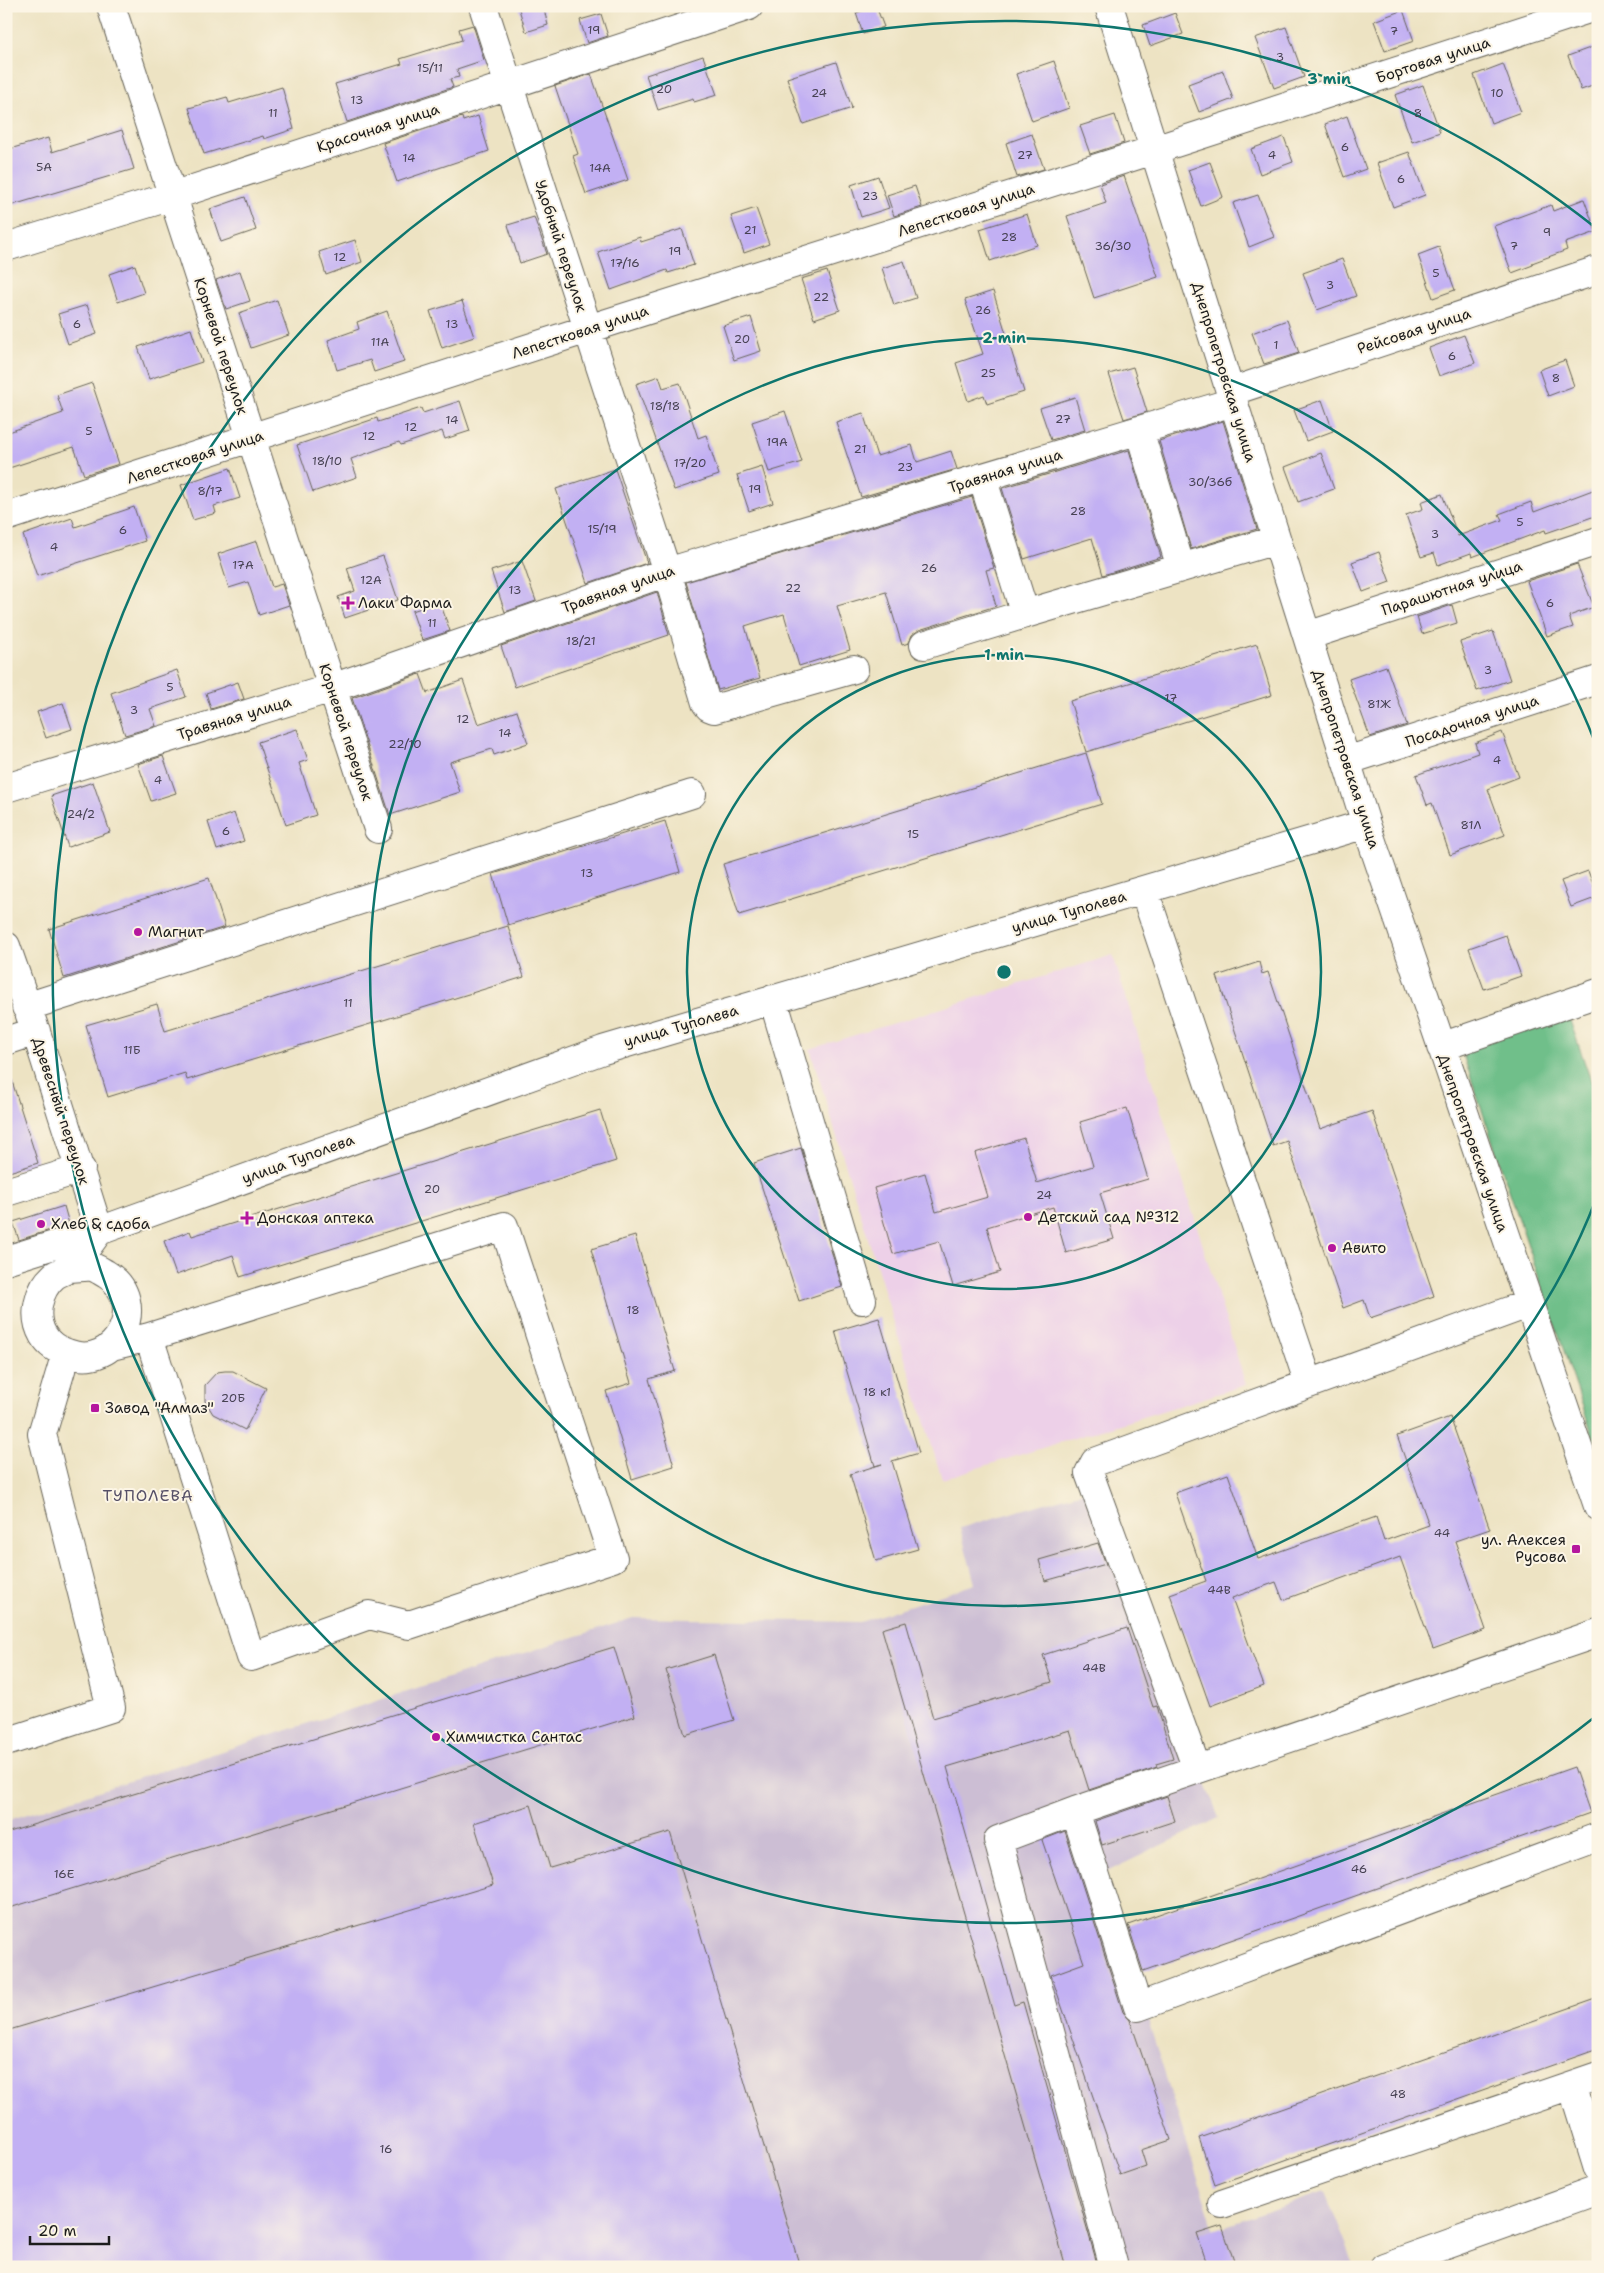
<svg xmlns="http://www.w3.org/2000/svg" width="1604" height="2273" viewBox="0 0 1604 2273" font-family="'Shantell Sans',sans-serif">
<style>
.built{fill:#edd0e8}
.industrial{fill:#ccbed4}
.forest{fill:#6fbf8a;stroke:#466e53}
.building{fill:#c2b0f3}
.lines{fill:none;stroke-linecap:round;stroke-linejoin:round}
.minor-casing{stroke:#656256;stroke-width:30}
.minor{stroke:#fff;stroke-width:28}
.ring{fill:none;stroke:#0f766e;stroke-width:2.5}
.poi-dot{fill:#b5179e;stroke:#fcf5e5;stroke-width:2}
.labels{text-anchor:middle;stroke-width:4;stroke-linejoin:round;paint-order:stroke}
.number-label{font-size:12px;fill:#464152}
.street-label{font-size:15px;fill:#1c1c1c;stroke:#fcf5e5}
.poi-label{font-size:15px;fill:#1c1c1c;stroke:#fcf5e5;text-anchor:start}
.neighbourhood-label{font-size:16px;letter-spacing:1px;fill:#565067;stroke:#fcf5e5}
.centre{fill:#0f766e;stroke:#fcf5e5;stroke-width:2.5}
.ring-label{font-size:15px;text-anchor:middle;font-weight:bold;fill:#0f766e;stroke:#fcf5e5;stroke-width:4;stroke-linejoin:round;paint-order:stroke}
</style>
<rect width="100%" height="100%" fill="#fcf5e5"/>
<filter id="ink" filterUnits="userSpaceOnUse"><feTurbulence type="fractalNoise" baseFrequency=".02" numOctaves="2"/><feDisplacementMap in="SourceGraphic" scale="10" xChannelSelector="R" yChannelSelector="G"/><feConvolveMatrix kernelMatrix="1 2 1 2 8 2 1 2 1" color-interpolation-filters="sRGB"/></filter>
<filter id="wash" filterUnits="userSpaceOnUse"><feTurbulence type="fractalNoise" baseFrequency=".0096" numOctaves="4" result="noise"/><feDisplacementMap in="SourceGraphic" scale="20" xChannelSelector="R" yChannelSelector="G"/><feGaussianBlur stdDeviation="1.12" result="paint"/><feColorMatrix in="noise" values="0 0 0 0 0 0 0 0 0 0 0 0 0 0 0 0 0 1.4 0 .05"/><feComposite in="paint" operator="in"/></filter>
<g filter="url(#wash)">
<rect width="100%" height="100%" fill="#ede3c3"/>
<!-- built -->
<path class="built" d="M 1113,955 L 1246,1385 L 942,1479 L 810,1049 Z"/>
<!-- industrial -->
<path class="industrial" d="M 1096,1488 L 1219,1818 L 1102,1874 L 1214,2230 L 1325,2192 L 1355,2267 L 6,2267 L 6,1821 L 633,1618 L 860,1622 L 975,1584 L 960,1528 Z"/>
<!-- forest -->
<path class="forest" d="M 1566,1009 L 1598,1101 L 1598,1451 L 1460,1046 Z"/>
<g id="blocks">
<!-- building -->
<path class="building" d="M 518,6 L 543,6 L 548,25 L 526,32 Z
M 876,6 L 884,27 L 863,34 L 856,13 Z
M 1403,10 L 1414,41 L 1385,51 L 1374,21 Z
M 1175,13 L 1183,34 L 1150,46 L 1143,25 Z
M 601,14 L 608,36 L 587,43 L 580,20 Z
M 473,25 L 484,60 L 457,69 L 459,77 L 450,79 L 453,87 L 347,122 L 335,84 L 402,64 L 400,59 L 462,40 L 459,29 Z
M 1286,27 L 1304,77 L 1274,88 L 1255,38 Z
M 1598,45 L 1598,84 L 1581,90 L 1568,56 Z
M 703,56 L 717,95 L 694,102 L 693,99 L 658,110 L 646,75 Z
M 1054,61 L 1069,108 L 1032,121 L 1016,74 Z
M 836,62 L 852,108 L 803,124 L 787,78 Z
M 1503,64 L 1521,112 L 1491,123 L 1474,75 Z
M 1223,71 L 1233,99 L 1199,112 L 1188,84 Z
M 591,74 L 628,180 L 586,194 L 573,156 L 578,154 L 555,86 Z
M 1423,85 L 1440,132 L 1412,142 L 1395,95 Z
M 282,87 L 294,129 L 264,139 L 263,136 L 204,154 L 189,108 L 227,97 L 229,103 Z
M 1115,115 L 1124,143 L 1090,154 L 1080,126 Z
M 478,116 L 489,151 L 397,182 L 383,143 L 462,117 L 463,121 Z
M 1347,116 L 1366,169 L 1344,177 L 1325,124 Z
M 122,130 L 134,169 L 6,207 L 6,150 L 48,138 L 52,152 Z
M 1032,134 L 1044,169 L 1017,177 L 1006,143 Z
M 1284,137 L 1293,162 L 1260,174 L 1251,149 Z
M 1409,152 L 1425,195 L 1393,207 L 1377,163 Z
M 1210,162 L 1223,197 L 1201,206 L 1188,170 Z
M 878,176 L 889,208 L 861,217 L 851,185 Z
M 1124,176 L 1158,277 L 1094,298 L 1067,216 L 1106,203 L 1100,184 Z
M 915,186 L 922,207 L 894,216 L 887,195 Z
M 1258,195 L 1274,237 L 1249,247 L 1233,203 Z
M 245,197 L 256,230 L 221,242 L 210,209 Z
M 1584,199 L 1596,232 L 1565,243 L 1567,250 L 1532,263 L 1533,265 L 1512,273 L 1494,226 L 1551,205 L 1553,211 Z
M 756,208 L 769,244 L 744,253 L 731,216 Z
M 1027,214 L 1037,245 L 990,261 L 980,229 Z
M 534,217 L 547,254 L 520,263 L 508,225 Z
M 682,229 L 694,265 L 668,273 L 667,270 L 611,290 L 598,252 L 640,237 L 641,242 Z
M 355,240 L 362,262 L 326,275 L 319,252 Z
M 1439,247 L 1455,290 L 1433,298 L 1418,255 Z
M 1342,259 L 1356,296 L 1317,310 L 1303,273 Z
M 904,261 L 916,298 L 894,305 L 882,268 Z
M 135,265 L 144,293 L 118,302 L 109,274 Z
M 240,271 L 250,301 L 226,309 L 216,280 Z
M 827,271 L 840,310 L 814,319 L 801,279 Z
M 993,291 L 1024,392 L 987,404 L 984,395 L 968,401 L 956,363 L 983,354 L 965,300 Z
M 277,300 L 289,335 L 251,348 L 239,313 Z
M 462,301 L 474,337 L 442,348 L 430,311 Z
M 87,305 L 97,334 L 68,344 L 58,314 Z
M 387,311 L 404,362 L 374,372 L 370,360 L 337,370 L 328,340 L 359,329 L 357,322 Z
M 751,317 L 761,351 L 734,360 L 723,326 Z
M 1287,320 L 1299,353 L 1264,364 L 1252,333 Z
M 191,329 L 202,362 L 149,379 L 138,347 Z
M 1464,335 L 1475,363 L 1439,376 L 1429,348 Z
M 1565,360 L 1574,386 L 1548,396 L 1539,370 Z
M 1133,367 L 1147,412 L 1124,419 L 1109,374 Z
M 659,376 L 663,388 L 680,383 L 698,438 L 706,435 L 719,475 L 674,490 L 636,384 Z
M 92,383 L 119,464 L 84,475 L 74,447 L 6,469 L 6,433 L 63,413 L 57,395 Z
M 1075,397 L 1085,430 L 1051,440 L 1040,408 Z
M 1322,400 L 1333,431 L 1306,441 L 1294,410 Z
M 460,401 L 470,431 L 445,439 L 442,431 L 401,445 L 399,442 L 351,459 L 357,477 L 313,492 L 297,445 L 377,418 L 378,422 L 421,408 L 423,413 Z
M 785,411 L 802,462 L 769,472 L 752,422 Z
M 863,413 L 877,456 L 912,445 L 917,462 L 951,451 L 957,469 L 861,497 L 836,422 Z
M 1223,421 L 1257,529 L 1191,549 L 1159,441 Z
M 1129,450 L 1161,557 L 1103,575 L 1092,538 L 1024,559 L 1002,488 Z
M 1321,453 L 1334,489 L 1298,502 L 1285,467 Z
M 762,467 L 773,503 L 749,511 L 737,475 Z
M 230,468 L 240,498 L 214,506 L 216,513 L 193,520 L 181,485 Z
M 615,469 L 647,563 L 588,583 L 556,489 Z
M 1598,488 L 1598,515 L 1546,533 L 1545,530 L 1472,557 L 1471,553 L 1438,565 L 1434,553 L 1421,557 L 1406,515 L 1423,509 L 1421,502 L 1442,494 L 1458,536 L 1502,520 L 1499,514 L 1531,502 L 1534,512 Z
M 972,497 L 994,568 L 986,570 L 996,606 L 919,630 L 912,635 L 909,643 L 902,645 L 886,592 L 837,606 L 850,650 L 799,666 L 784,614 L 764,620 L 745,626 L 760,678 L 718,690 L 686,582 Z
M 134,507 L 145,541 L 37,576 L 23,535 L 72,518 L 75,527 Z
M 257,541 L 272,587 L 282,584 L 289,605 L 259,615 L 248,582 L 229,588 L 218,554 Z
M 1379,552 L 1390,582 L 1363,592 L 1352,562 Z
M 383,556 L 398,600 L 345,618 L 338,597 L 355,591 L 347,568 Z
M 522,561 L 536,601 L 505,612 L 491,571 Z
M 1577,564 L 1594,607 L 1569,616 L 1573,627 L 1547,636 L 1527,581 Z
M 657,592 L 669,635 L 515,687 L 501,646 Z
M 440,602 L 450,631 L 422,640 L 412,611 Z
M 1452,605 L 1457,623 L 1422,634 L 1417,617 Z
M 1493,631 L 1510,680 L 1477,691 L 1460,642 Z
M 1257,644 L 1272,695 L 1086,752 L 1070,701 Z
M 1386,666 L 1407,725 L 1370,737 L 1349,679 Z
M 177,670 L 186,697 L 150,709 L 156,726 L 125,735 L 111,693 Z
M 420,674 L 427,693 L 463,680 L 478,724 L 517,711 L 528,743 L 494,755 L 492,749 L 450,762 L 460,792 L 390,815 L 352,698 Z
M 238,682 L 244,699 L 211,709 L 206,693 Z
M 63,703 L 72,729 L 46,738 L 37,712 Z
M 297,729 L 308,760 L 299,763 L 316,815 L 286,825 L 258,742 Z
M 1502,732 L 1519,777 L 1488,789 L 1505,835 L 1450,855 L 1432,803 L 1427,805 L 1416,775 L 1478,753 L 1475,743 Z
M 1086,753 L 1102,804 L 739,915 L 723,864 Z
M 163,756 L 176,793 L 151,801 L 138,764 Z
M 93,782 L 110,832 L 68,847 L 51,796 Z
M 234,813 L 244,841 L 217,850 L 208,822 Z
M 665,821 L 680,872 L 508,925 L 493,874 Z
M 1588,871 L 1598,897 L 1571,907 L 1561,881 Z
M 209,878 L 225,927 L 64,978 L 49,929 Z
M 508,926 L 524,977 L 187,1080 L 185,1073 L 108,1097 L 86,1025 L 157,1004 L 165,1031 Z
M 1506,935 L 1521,976 L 1484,989 L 1469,948 Z
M 1259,962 L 1262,974 L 1268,972 L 1320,1129 L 1372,1111 L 1434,1296 L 1370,1318 L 1364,1300 L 1343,1308 L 1287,1141 L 1273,1146 L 1217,976 Z
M 6,1078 L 11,1078 L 38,1163 L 6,1173 Z
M 1127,1108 L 1148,1179 L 1100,1193 L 1114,1239 L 1066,1253 L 1053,1207 L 987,1227 L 1000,1272 L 953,1286 L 939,1241 L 893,1254 L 874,1188 L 925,1173 L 936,1212 L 988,1197 L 975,1153 L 1024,1138 L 1037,1183 L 1093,1166 L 1080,1122 Z
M 600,1110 L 616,1161 L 240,1277 L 233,1255 L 176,1275 L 164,1241 L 190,1231 L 192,1236 Z
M 801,1148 L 842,1287 L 799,1301 L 754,1163 Z
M 64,1206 L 69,1224 L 19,1240 L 13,1222 Z
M 635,1236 L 675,1371 L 649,1379 L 674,1466 L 632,1479 L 606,1391 L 631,1383 L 591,1249 Z
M 879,1318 L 919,1453 L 892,1461 L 918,1549 L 876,1561 L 850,1474 L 882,1464 L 875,1466 L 835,1331 Z
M 225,1371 L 233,1371 L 266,1388 L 245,1430 L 213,1414 L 205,1401 L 205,1385 L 217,1372 Z
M 1450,1417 L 1490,1529 L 1455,1541 L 1486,1630 L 1433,1649 L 1400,1557 L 1283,1600 L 1276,1582 L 1232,1598 L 1264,1686 L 1210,1706 L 1170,1594 L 1206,1581 L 1175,1493 L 1228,1474 L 1258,1559 L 1376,1517 L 1384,1541 L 1429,1525 L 1397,1436 Z
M 1098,1543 L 1106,1564 L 1045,1581 L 1039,1560 Z
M 906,1622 L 933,1718 L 1052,1682 L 1043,1655 L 1127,1628 L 1153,1707 L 1157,1706 L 1173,1759 L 1156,1764 L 1157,1767 L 1089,1790 L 1070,1730 L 947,1767 L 1014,2005 L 1023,2002 L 1098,2267 L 1066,2267 L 882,1629 Z
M 614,1647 L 635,1716 L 6,1909 L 6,1833 Z
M 714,1655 L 734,1720 L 685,1735 L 666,1670 Z
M 1574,1767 L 1590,1813 L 1143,1971 L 1128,1925 Z
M 1167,1796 L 1175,1821 L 1102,1845 L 1095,1821 Z
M 531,1805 L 550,1868 L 670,1832 L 800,2267 L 6,2267 L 6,2031 L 493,1885 L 474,1823 Z
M 1065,1831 L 1123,2012 L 1130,2020 L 1171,2140 L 1141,2150 L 1146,2166 L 1120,2175 L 1051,1975 L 1084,1963 L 1042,1840 Z
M 1598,1998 L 1598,2049 L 1215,2185 L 1199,2138 Z
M 1222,2226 L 1236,2267 L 1208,2267 L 1197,2234 Z"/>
</g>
</g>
<g filter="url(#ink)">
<use href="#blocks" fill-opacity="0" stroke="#656256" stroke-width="1"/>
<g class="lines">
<!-- minor casing -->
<g class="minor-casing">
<path id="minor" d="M 111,6 L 378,829
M 483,6 L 667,572 L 706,703 L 709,707 L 714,709 L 854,669
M 1109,6 L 1366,824 L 1598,1506
M 6,247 L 172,196 L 749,6
M 1230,392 L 1598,270
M 1139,430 L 1181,568
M 982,477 L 1025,614 L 1276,540
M 6,517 L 588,329 L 1154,150 L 1598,6
M 1307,636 L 1598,541
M 924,645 L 1025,614
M 1346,761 L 1598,680
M 6,788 L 332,688 L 667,572 L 1233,402
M 1144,890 L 1309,1384
M 6,946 L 39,1041 L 99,1231
M 773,999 L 862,1300
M 26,1007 L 692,794
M 6,1041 L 36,1031
M 1441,1047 L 1598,993
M 6,1192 L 81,1169
M 6,1260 L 99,1231 L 603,1050 L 1366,824
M 69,1268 C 77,1268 85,1266 92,1267 C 97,1268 102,1272 106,1274 C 151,1301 117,1373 67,1353 C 56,1349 49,1345 43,1335 C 32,1316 38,1290 54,1276 C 59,1272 66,1271 71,1267 C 81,1256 90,1243 99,1231
M 112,1346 L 149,1337 L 251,1657 L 369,1615 L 409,1625 L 613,1558 L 504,1226 L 149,1337
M 1598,1633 L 1075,1811 L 1138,2007 L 1598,1837
M 6,1742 L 111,1708 L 42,1434 L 66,1353
M 1197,1769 L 1089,1473 L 1095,1462 L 1528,1304
M 1075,1811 L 998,1840 L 1114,2267
M 1572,2085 L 1598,2169
M 1222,2204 L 1598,2076
M 1384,2267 L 1598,2190"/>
</g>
<!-- minor -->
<use href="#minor" class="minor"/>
</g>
</g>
<!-- distance rings -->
<g class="ring">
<circle cx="1004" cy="972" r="317"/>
<path d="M1596 1199A634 634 0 1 1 1596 745"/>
<path d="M1596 1716A951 951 0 1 1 1596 228"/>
</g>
<!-- markers -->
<g class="poi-dot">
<path d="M345.5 595.5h5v5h5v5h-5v5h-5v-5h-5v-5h5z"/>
<circle cx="138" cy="932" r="5"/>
<circle cx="1028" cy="1217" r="5"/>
<path d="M244.5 1210.5h5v5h5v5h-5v5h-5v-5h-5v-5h5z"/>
<circle cx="41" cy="1224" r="5"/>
<circle cx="1332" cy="1248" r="5"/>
<rect x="90" y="1403" width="10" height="10" rx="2.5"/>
<rect x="1571" y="1544" width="10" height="10" rx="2.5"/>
<circle cx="436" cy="1737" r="5"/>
</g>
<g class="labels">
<!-- number labels -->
<g class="number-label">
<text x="594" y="34">19</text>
<text x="1394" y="35">7</text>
<text x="1280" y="61">3</text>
<text x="430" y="72">15/11</text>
<text x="664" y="93">20</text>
<text x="819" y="97">24</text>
<text x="1497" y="97">10</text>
<text x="357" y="104">13</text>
<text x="273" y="117">11</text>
<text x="1418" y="117">8</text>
<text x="1345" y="151">6</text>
<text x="1025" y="159">27</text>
<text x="1272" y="159">4</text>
<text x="409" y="162">14</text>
<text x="44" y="171">5А</text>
<text x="600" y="172">14А</text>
<text x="1401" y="183">6</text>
<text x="870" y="200">23</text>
<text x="750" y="234">21</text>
<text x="1547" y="236">9</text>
<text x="1009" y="241">28</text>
<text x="1113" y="250">36/30</text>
<text x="1514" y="250">7</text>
<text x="675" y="255">19</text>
<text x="340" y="261">12</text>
<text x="625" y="267">17/16</text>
<text x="1436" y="277">5</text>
<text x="1330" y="289">3</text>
<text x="821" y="301">22</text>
<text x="983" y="314">26</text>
<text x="77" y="328">6</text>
<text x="452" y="328">13</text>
<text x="742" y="343">20</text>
<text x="380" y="346">11А</text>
<text x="1276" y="349">1</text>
<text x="1452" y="360">6</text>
<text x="988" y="377">25</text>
<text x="1556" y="382">8</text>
<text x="665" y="410">18/18</text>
<text x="1063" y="423">27</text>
<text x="452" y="424">14</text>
<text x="411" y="431">12</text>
<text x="89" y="435">5</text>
<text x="369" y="440">12</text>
<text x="777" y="446">19А</text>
<text x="860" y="453">21</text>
<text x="327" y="465">18/10</text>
<text x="690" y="467">17/20</text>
<text x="905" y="471">23</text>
<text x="1210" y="486">30/36б</text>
<text x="755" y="493">19</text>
<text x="210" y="495">8/17</text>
<text x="1078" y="515">28</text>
<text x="1520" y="526">5</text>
<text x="602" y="533">15/19</text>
<text x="123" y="534">6</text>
<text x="1435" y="538">3</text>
<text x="54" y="551">4</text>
<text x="243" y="569">17А</text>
<text x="929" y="572">26</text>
<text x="371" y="584">12А</text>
<text x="793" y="592">22</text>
<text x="515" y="594">13</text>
<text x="1550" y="607">6</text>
<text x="432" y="627">11</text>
<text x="581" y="645">18/21</text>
<text x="1488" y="674">3</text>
<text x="170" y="691">5</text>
<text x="1171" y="702">17</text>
<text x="1379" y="708">81Ж</text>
<text x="134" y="714">3</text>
<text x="463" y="723">12</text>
<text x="505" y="737">14</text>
<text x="405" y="748">22/10</text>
<text x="1497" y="764">4</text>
<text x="158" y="784">4</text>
<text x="81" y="818">24/2</text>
<text x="1471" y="829">81Л</text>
<text x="226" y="835">6</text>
<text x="913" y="838">15</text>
<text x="587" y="877">13</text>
<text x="348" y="1007">11</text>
<text x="132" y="1054">11Б</text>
<text x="432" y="1193">20</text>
<text x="1044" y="1199">24</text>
<text x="633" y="1314">18</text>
<text x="877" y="1396">18 к1</text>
<text x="233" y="1402">20Б</text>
<text x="1442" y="1537">44</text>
<text x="1219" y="1594">44В</text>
<text x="1094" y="1672">44В</text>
<text x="1359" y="1873">46</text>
<text x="64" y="1878">16Е</text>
<text x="1398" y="2098">48</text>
<text x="386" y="2153">16</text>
</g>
<!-- street labels -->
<g class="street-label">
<text transform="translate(1433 60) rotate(-18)" y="5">Бортовая улица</text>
<text transform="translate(378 128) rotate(-18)" y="5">Красочная улица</text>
<text transform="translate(966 210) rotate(-18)" y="5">Лепестковая улица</text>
<text transform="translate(561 246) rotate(72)" y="5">Удобный переулок</text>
<text transform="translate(1414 331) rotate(-18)" y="5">Рейсовая улица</text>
<text transform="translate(580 332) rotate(-18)" y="5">Лепестковая улица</text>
<text transform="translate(221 346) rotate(72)" y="5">Корневой переулок</text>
<text transform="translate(1224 372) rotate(73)" y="5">Днепропетровская улица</text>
<text transform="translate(195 457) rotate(-18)" y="5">Лепестковая улица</text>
<text transform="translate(1005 471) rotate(-17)" y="5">Травяная улица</text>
<text transform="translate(1452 588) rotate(-18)" y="5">Парашютная улица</text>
<text transform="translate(618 589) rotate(-19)" y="5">Травяная улица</text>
<text transform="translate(234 718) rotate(-17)" y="5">Травяная улица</text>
<text transform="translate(1472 721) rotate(-18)" y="5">Посадочная улица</text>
<text transform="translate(346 732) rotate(72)" y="5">Корневой переулок</text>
<text transform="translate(1346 759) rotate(72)" y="5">Днепропетровская улица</text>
<text transform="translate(1069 912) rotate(-16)" y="5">улица Туполева</text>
<text transform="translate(681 1026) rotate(-16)" y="5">улица Туполева</text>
<text transform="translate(61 1111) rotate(72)" y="5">Древесный переулок</text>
<text transform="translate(1473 1143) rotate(71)" y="5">Днепропетровская улица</text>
<text transform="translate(298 1159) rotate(-20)" y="5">улица Туполева</text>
</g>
<!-- poi labels -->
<g class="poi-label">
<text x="358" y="608">Лаки Фарма</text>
<text x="148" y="937">Магнит</text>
<text x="1038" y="1222">Детский сад №312</text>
<text x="257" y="1223">Донская аптека</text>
<text x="51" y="1229">Хлеб &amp; сдоба</text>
<text x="1342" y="1253">Авито</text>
<text x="105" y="1413">Завод "Алмаз"</text>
<text x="1566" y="1545" text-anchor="end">ул. Алексея<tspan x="1566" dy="17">Русова</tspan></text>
<text x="446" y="1742">Химчистка Сантас</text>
</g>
<!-- neighbourhood labels -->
<g class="neighbourhood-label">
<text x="148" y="1501">ТУПОЛЕВА</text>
</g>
</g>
<circle cx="1004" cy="972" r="8" class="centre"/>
<g class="ring-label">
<text x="1329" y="84">3 min</text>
<text x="1004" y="343">2 min</text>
<text x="1004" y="660">1 min</text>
</g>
<!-- margin -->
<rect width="1604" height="2273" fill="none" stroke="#fcf5e5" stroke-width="25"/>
<!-- scale -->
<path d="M30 2236v8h79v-8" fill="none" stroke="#1c1c1c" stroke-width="2.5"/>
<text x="38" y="2236" font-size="15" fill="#1c1c1c" stroke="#fcf5e5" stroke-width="4" paint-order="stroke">20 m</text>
</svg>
